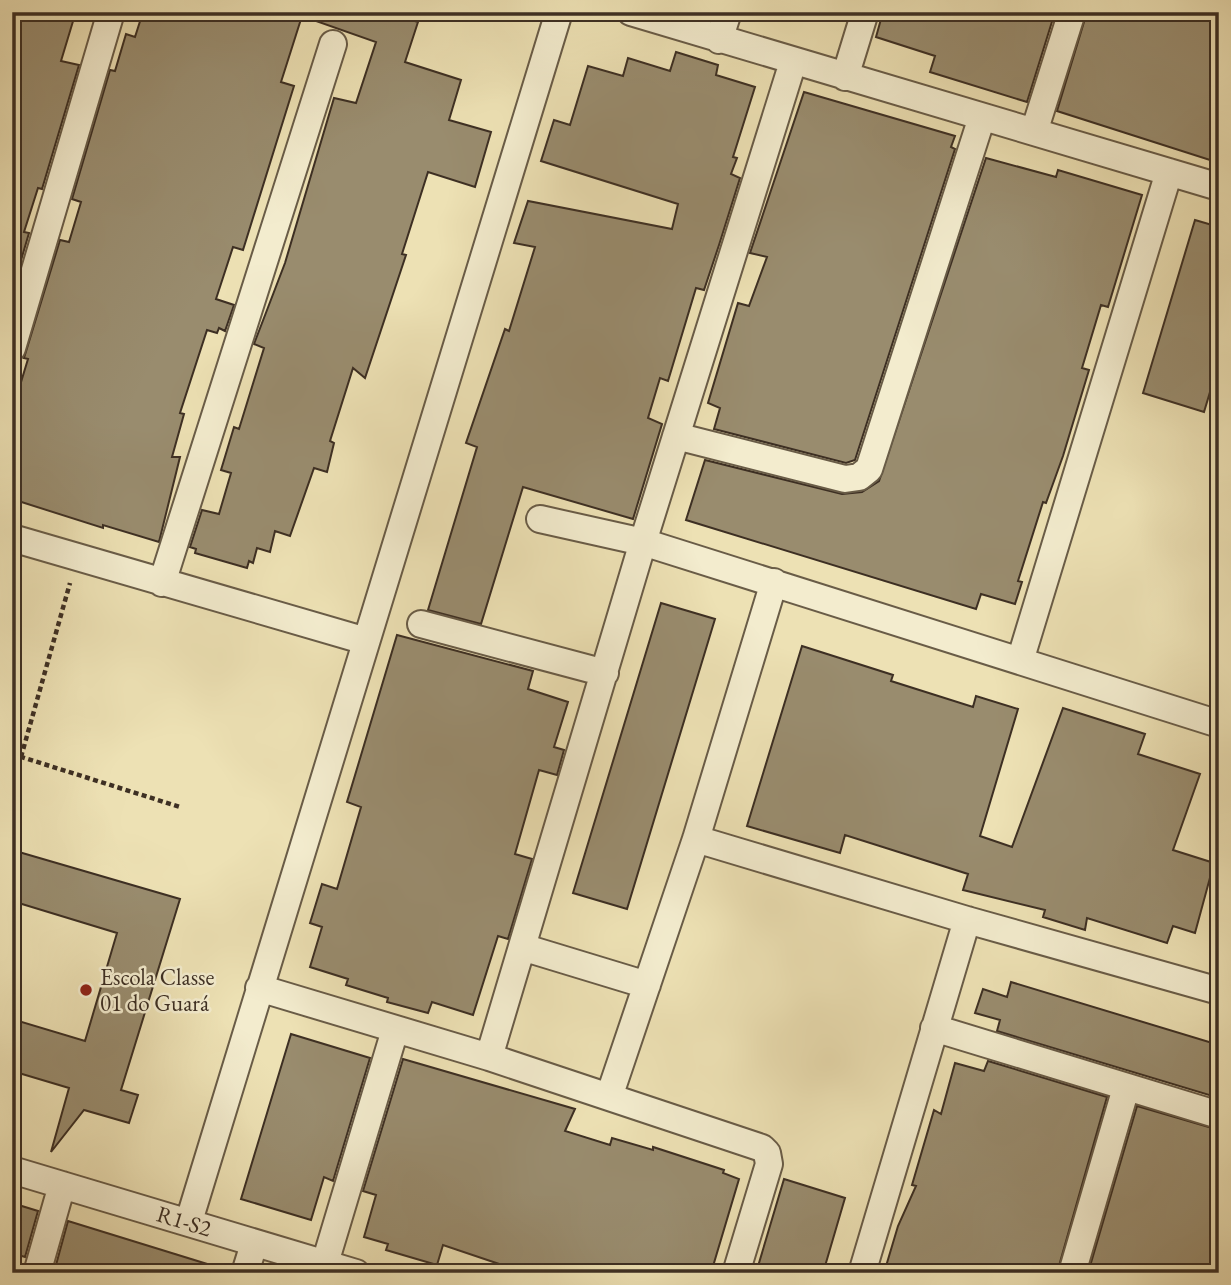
<svg xmlns="http://www.w3.org/2000/svg" width="1231" height="1285" viewBox="0 0 1231 1285" font-family="'EB Garamond',serif">
<style>
.building{fill:#998c6e;stroke:#3d2f23;stroke-width:2}
.lines{fill:none;stroke-linecap:round;stroke-linejoin:round}
.street-casing{stroke:#695c47;stroke-width:30}
.path{stroke:#3d2f23;stroke-width:4.5;stroke-dasharray:5 3.5;stroke-linecap:butt}
.street{stroke:#f3ecce;stroke-width:26}
.poi-dot{fill:#8f2418;stroke:#f3ecce;stroke-width:2.5}
.labels{text-anchor:middle;stroke-width:5;stroke-linejoin:round;paint-order:stroke}
.poi-label{font-size:23px;fill:#3d2f23;stroke:#f3ecce;text-anchor:start}
.street-label{font-size:23px;fill:#3d2f23;stroke:#f3ecce}
</style>
<rect width="100%" height="100%" fill="#ede1b4"/>
<filter id="stains"><feTurbulence type="fractalNoise" baseFrequency=".00286" numOctaves="4"/><feColorMatrix values="0 0 0 0 .2 0 0 0 0 .09 0 0 0 0 .02 0 0 0 .5 -.17"/></filter>
<radialGradient id="worn" r=".72"><stop offset=".6" stop-color="#630" stop-opacity="0"/><stop offset="1" stop-color="#630" stop-opacity=".3"/></radialGradient>
<!-- building -->
<path class="building" d="M 12,12 L 55,12 L 74,18 L 61,61 L 79,65 L 42,189 L 38,188 L 24,232 L 29,233 L 12,291 Z
M 143,12 L 387,12 L 418,22 L 405,62 L 461,80 L 449,120 L 491,132 L 475,187 L 428,172 L 402,254 L 406,255 L 365,378 L 353,368 L 330,441 L 334,443 L 327,472 L 314,468 L 290,536 L 275,531 L 270,552 L 257,548 L 253,563 L 249,561 L 247,568 L 195,553 L 196,549 L 190,547 L 202,510 L 219,514 L 231,473 L 221,470 L 234,427 L 239,429 L 264,348 L 254,344 L 285,263 L 334,98 L 356,103 L 376,42 L 302,16 L 281,82 L 294,86 L 243,250 L 233,247 L 216,299 L 234,305 L 225,331 L 219,328 L 217,333 L 207,330 L 180,413 L 184,414 L 172,457 L 180,457 L 159,542 L 103,525 L 103,528 L 12,499 L 12,412 L 28,359 L 24,358 L 60,240 L 69,242 L 81,202 L 72,199 L 110,70 L 115,71 L 126,34 L 135,37 Z
M 883,12 L 1055,12 L 1027,102 L 930,72 L 935,56 L 876,37 Z
M 1087,12 L 1219,12 L 1219,134 L 1210,160 L 1057,111 Z
M 676,52 L 718,65 L 716,75 L 755,87 L 733,157 L 737,158 L 731,174 L 740,178 L 719,245 L 704,290 L 696,288 L 668,381 L 660,378 L 648,418 L 662,424 L 633,519 L 523,487 L 481,624 L 428,610 L 477,447 L 466,443 L 505,329 L 509,331 L 535,247 L 514,243 L 528,201 L 672,229 L 678,204 L 541,161 L 554,120 L 570,125 L 588,66 L 623,76 L 628,58 L 670,71 Z
M 804,92 L 955,136 L 951,147 L 955,149 L 855,460 L 846,463 L 714,429 L 720,408 L 708,403 L 738,303 L 749,306 L 767,257 L 750,253 Z
M 986,158 L 1056,177 L 1058,170 L 1142,195 L 1108,307 L 1101,305 L 1082,368 L 1089,370 L 1063,456 L 1046,503 L 1043,502 L 1018,581 L 1022,582 L 1015,604 L 981,594 L 976,609 L 686,520 L 705,460 L 842,494 L 862,492 L 879,481 Z
M 1195,220 L 1219,227 L 1219,362 L 1204,412 L 1143,393 Z
M 661,603 L 715,619 L 627,909 L 573,893 Z
M 397,635 L 533,671 L 528,689 L 568,702 L 554,747 L 564,750 L 557,775 L 539,770 L 515,854 L 532,859 L 508,939 L 498,936 L 473,1015 L 432,1002 L 428,1013 L 387,1002 L 388,998 L 346,985 L 348,979 L 310,967 L 322,927 L 310,923 L 322,884 L 337,889 L 361,807 L 347,802 Z
M 802,646 L 893,675 L 891,681 L 973,707 L 976,696 L 1018,709 L 980,836 L 1012,847 L 1063,708 L 1145,734 L 1138,754 L 1200,774 L 1173,850 L 1214,863 L 1195,933 L 1173,926 L 1167,943 L 1087,918 L 1085,930 L 1043,917 L 1045,910 L 963,890 L 968,874 L 845,835 L 840,853 L 747,826 Z
M 12,850 L 180,899 L 121,1090 L 138,1095 L 129,1123 L 84,1110 L 51,1152 L 69,1088 L 12,1071 L 12,1019 L 85,1041 L 117,933 L 12,901 Z
M 1011,982 L 1219,1045 L 1219,1098 L 997,1031 L 1000,1020 L 975,1013 L 983,989 L 1007,997 Z
M 291,1034 L 370,1058 L 333,1181 L 324,1177 L 311,1220 L 241,1199 Z
M 403,1059 L 575,1109 L 565,1131 L 610,1145 L 612,1138 L 653,1150 L 653,1147 L 724,1170 L 723,1173 L 739,1179 L 711,1273 L 526,1273 L 443,1245 L 437,1265 L 386,1250 L 388,1244 L 364,1237 L 376,1195 L 363,1191 Z
M 988,1061 L 1107,1097 L 1057,1273 L 884,1273 L 898,1226 L 916,1186 L 912,1185 L 934,1110 L 941,1114 L 955,1063 L 984,1071 Z
M 1137,1106 L 1219,1130 L 1219,1273 L 1088,1273 Z
M 784,1179 L 845,1198 L 823,1273 L 756,1273 Z
M 12,1203 L 38,1211 L 25,1257 L 12,1253 Z
M 68,1221 L 217,1267 L 216,1273 L 59,1273 L 61,1267 L 56,1265 Z"/>
<g class="lines">
<!-- street casing -->
<g class="street-casing">
<path id="street" d="M 631,12 L 1219,187
M 719,40 L 728,12
M 845,77 L 865,12
M 1034,132 L 1072,12
M 12,348 L 111,12
M 676,436 L 845,479 L 859,477 L 869,469 L 982,117
M 540,519 L 643,542 L 1219,724
M 12,538 L 366,641
M 162,583 L 333,44
M 421,624 L 605,673
M 1020,661 L 1169,172
M 696,839 L 967,920 L 1219,991
M 522,947 L 647,985
M 259,988 L 489,1057 L 762,1148 L 767,1153 L 769,1164 L 736,1273
M 934,1028 L 1219,1115
M 489,1057 L 643,542 L 793,62
M 609,1097 L 696,839 L 774,582
M 12,1170 L 356,1273
M 189,1221 L 559,12
M 325,1263 L 395,1030
M 37,1273 L 62,1185
M 245,1273 L 254,1244
M 862,1273 L 967,920
M 1072,1273 L 1126,1088"/>
</g>
<!-- path -->
<path class="path" d="M 12,754 L 180,807
M 21,757 L 70,583"/>
<!-- street -->
<use href="#street" class="street"/>
</g>
<!-- markers -->
<circle class="poi-dot" cx="86" cy="990" r="7"/>
<g class="labels">
<!-- poi labels -->
<g class="poi-label">
<text x="100" y="985">Escola Classe<tspan x="100" dy="26">01 do Guará</tspan></text>
</g>
<!-- street labels -->
<g class="street-label">
<text transform="translate(184 1221) rotate(17)" y="8">R1-S2</text>
</g>
</g>
<!-- margin -->
<rect width="1231" height="1285" fill="none" stroke="#ede1b4" stroke-width="42"/>
<rect x="14" y="14" width="1203" height="1257" fill="none" stroke="#3d2f23" stroke-width="3.5"/>
<rect x="21" y="21" width="1189" height="1243" fill="none" stroke="#3d2f23" stroke-width="2"/>
<rect width="100%" height="100%" filter="url(#stains)"/>
<rect width="100%" height="100%" fill="url(#worn)"/>
</svg>
